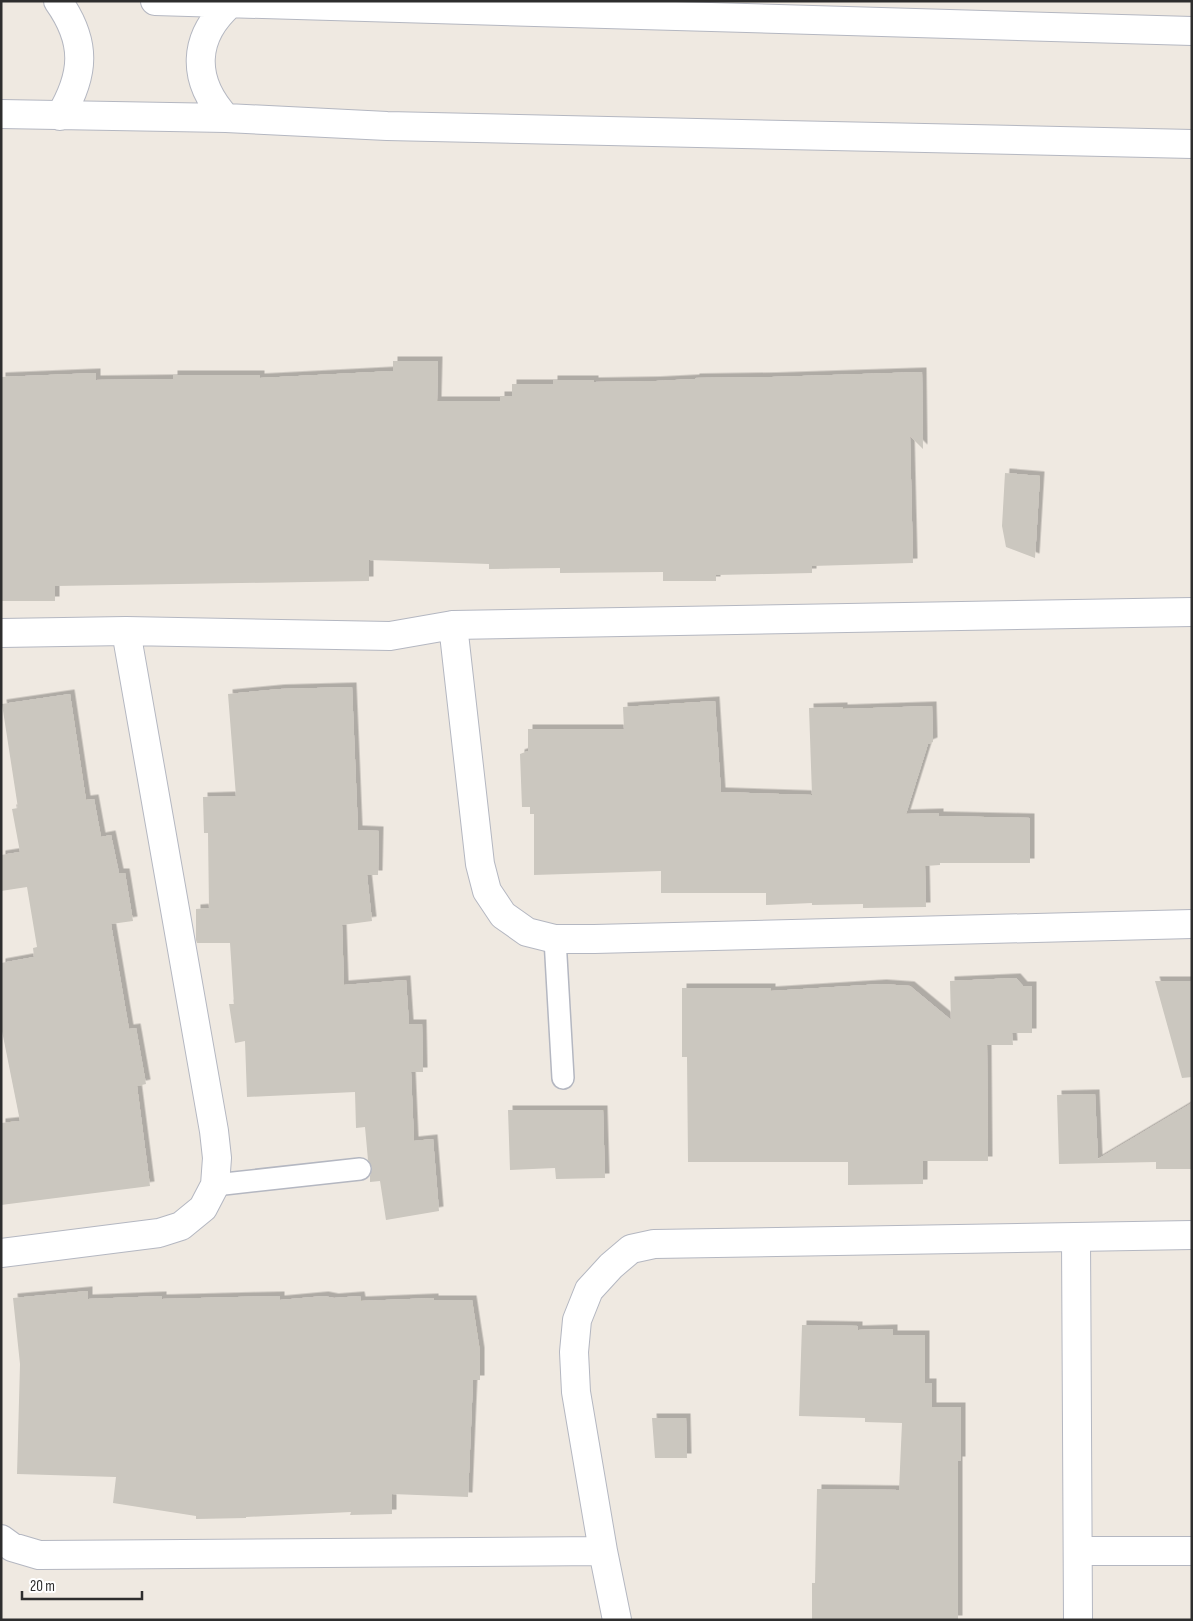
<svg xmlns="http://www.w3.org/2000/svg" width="1193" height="1621" viewBox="0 0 1193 1621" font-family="'Sofia Sans Condensed',sans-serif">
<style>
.building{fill:#cbc7bf;filter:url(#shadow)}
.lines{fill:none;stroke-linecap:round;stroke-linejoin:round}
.service-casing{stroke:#b4b7c1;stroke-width:24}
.minor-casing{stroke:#b4b7c1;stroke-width:30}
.tertiary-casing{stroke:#b4b7c1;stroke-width:30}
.service{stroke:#fff;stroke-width:21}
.minor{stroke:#fff;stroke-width:28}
.tertiary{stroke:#fff;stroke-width:28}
</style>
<defs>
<filter id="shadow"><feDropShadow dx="4.5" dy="-4.5" stdDeviation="0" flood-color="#0004"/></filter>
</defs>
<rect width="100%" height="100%" fill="#efe9e1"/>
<!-- building -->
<path class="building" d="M 393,361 L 438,361 L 437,401 L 500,401 L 500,396 L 512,396 L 512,384 L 553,384 L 553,380 L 594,380 L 594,382 L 656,381 L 695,379 L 695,378 L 772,377 L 922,372 L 923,449 L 910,436 L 913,563 L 812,566 L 812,573 L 716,575 L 716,581 L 663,581 L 663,572 L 560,573 L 560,568 L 489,569 L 489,564 L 369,560 L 369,581 L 55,586 L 55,601 L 1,601 L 1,377 L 96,373 L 96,380 L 173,379 L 173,375 L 260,375 L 260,378 L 393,371 Z
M 1005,473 L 1040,476 L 1035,558 L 1006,547 L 1002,526 Z
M 352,687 L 358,830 L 379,831 L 378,875 L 367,875 L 372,921 L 342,925 L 344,985 L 406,980 L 409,1024 L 422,1024 L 423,1072 L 411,1072 L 414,1141 L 433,1139 L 439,1211 L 386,1220 L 380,1181 L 370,1182 L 370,1176 L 372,1168 L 368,1160 L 365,1127 L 356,1128 L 355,1092 L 247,1097 L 245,1041 L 235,1043 L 229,1004 L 234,1004 L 230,943 L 197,943 L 196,940 L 196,909 L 209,908 L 208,833 L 204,833 L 203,797 L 236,796 L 228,694 L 280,689 Z
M 70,694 L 86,800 L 94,799 L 101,837 L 111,835 L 119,873 L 125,873 L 133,921 L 111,924 L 129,1029 L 136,1028 L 146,1084 L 137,1086 L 150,1186 L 1,1205 L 1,1123 L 20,1121 L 1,1026 L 1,963 L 34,957 L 33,948 L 37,947 L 27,887 L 1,891 L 1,855 L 20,852 L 12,809 L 18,808 L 2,704 Z
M 715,701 L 721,792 L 812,795 L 809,708 L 843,707 L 843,709 L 932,706 L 933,742 L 928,744 L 906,814 L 939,813 L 939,816 L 1030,818 L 1030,863 L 940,863 L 940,865 L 925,866 L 926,907 L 863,908 L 863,904 L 812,905 L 812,903 L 766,905 L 766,893 L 661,893 L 661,871 L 534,875 L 534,814 L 530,814 L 530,807 L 522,807 L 520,754 L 528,751 L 528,729 L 624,729 L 623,707 Z
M 1016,978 L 1023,986 L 1032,986 L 1032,1033 L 1012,1033 L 1013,1045 L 987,1045 L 988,1161 L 923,1161 L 923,1184 L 848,1185 L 848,1162 L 688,1162 L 687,1057 L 682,1057 L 682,988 L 771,988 L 771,991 L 882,984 L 910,986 L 951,1020 L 950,981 Z
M 1155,981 L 1192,981 L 1192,1077 L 1182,1078 Z
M 1095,1094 L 1098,1159 L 1192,1103 L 1192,1169 L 1156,1169 L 1156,1162 L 1059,1164 L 1057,1095 Z
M 508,1110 L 603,1110 L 605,1178 L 556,1179 L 555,1168 L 510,1170 Z
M 88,1291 L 88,1299 L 162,1296 L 162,1299 L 280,1296 L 280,1300 L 324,1296 L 334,1298 L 360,1296 L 361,1301 L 434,1298 L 434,1300 L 472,1300 L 480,1352 L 480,1380 L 473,1380 L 468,1497 L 392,1494 L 392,1514 L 350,1515 L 351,1512 L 246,1517 L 246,1518 L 196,1519 L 196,1516 L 113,1503 L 116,1477 L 17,1474 L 20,1364 L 13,1298 Z
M 802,1325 L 858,1326 L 858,1330 L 893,1329 L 893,1335 L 925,1335 L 925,1383 L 932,1383 L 932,1407 L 961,1407 L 961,1461 L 958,1461 L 958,1620 L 812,1620 L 812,1583 L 815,1583 L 817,1489 L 899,1490 L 902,1423 L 865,1422 L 865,1418 L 799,1416 Z
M 652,1418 L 686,1418 L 687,1458 L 655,1458 Z"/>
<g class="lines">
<!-- service casing -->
<g class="service-casing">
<path id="service" d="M 555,939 L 563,1078
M 215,1185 L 360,1169"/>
</g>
<!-- minor casing -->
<g class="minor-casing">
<path id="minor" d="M 453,625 L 480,864 L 487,891 L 503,915 L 527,932 L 555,939 L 594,939 L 1192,924
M 1,633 L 126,631 L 390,636 L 453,625 L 1192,612
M 1076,1237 L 1078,1620
M 1,1253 L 159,1233 L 181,1226 L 203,1208 L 215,1185 L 217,1158 L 214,1131 L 126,631
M 1,1539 L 12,1547 L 39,1555 L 603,1551
M 1078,1551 L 1192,1551
M 617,1620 L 603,1551 L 576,1392 L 574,1352 L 577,1320 L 589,1290 L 611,1266 L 631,1249 L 654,1244 L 1192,1235"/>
</g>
<!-- tertiary casing -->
<g class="tertiary-casing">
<path id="tertiary" d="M 58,1 C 87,42 85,74 60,116
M 155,1 L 1192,31
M 1,114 L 226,118 L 387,126 L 1192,144
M 226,118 C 191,80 192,37 231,3"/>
</g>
<!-- service -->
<use href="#service" class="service"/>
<!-- minor -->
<use href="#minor" class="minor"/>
<!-- tertiary -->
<use href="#tertiary" class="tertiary"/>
</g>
<!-- border -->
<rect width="1193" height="1621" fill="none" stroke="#2e2e2e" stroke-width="5"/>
<!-- scale -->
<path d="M22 1591v8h120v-8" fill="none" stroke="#2e2e2e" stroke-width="2.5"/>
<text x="30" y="1591" font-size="15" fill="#2e2e2e" stroke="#ffffff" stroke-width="4" paint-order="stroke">20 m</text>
</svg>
